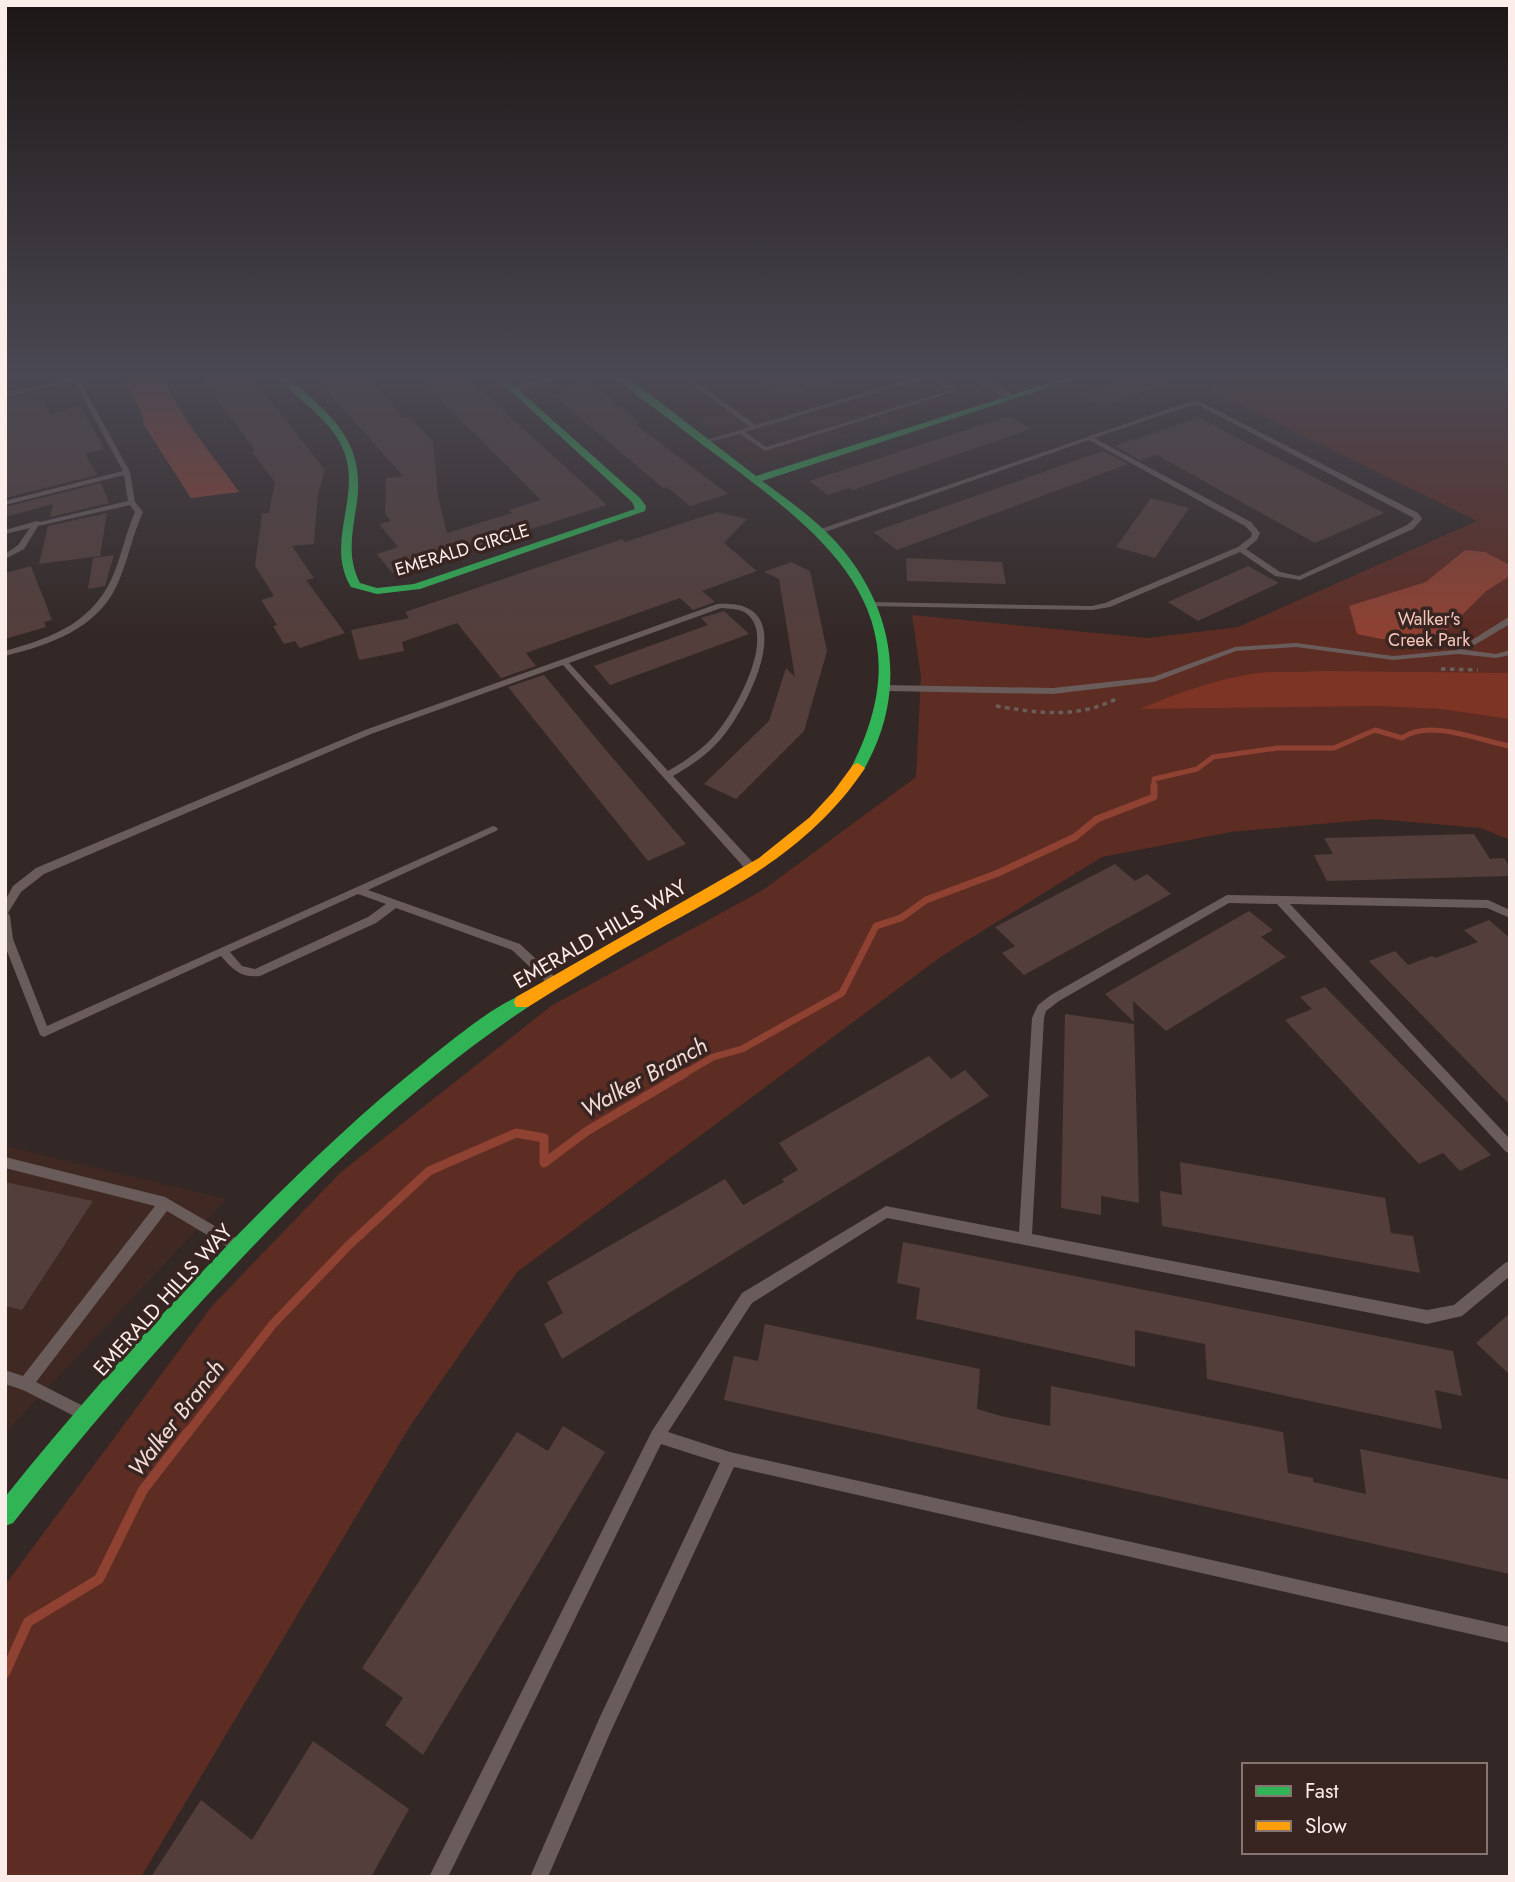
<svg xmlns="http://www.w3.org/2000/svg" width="1515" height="1882" viewBox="0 0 1515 1882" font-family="Jost,sans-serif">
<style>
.built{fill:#402823}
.green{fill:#5d2c23}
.forest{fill:#7d3425}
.water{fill:#8f4132}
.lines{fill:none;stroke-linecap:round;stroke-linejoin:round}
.stream-far3{stroke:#8f4132;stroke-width:5}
.stream-far2{stroke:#8f4132;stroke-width:7}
.stream-far1{stroke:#8f4132;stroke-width:9}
.stream{stroke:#8f4132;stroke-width:10}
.building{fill:#533e3b}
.path{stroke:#695e5c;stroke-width:3.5;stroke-dasharray:4.5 4.5;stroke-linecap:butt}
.lane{fill:#695c5a;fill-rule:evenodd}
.street{fill:#695c5a;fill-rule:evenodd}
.fast{fill:#30b455;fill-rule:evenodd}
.slow{fill:#ff9f0a;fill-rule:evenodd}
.labels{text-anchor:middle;stroke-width:7;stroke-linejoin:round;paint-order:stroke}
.far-street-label{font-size:18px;fill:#faedea;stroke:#382521}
.far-park-label{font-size:18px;fill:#f8c7bb;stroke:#382521}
.street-label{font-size:21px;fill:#faedea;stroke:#382521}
.water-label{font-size:23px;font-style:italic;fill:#f4dbd5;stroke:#382521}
</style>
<rect width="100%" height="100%" fill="#332826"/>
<!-- built -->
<path class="built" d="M 635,373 L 954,373 L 990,393 L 757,465 Z
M 5,1146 L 226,1199 L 5,1433 Z"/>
<!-- green -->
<path class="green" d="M 1250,373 L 1510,373 L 1510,840 L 1481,828 L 1376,819 L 1231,832 L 1102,857 L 942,956 L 517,1272 L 410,1426 L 141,1877 L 5,1877 L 5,1585 L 212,1306 L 341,1172 L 551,1006 L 763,890 L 916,777 L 921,677 L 912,615 L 1148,638 L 1238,627 L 1477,521 L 1206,388 Z"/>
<!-- forest -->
<path class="forest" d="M 1324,671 L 1510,673 L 1510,719 L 1441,709 L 1378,706 L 1140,709 C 1177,693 1230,674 1270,672 C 1288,672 1306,672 1324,671 Z"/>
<!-- water -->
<path class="water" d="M 121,373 L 166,373 L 164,376 C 178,416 214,456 239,492 L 191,498 L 144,425 L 142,413 Z
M 1465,550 L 1485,552 L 1510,565 L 1510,576 L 1486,591 L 1446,631 L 1423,639 L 1381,639 L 1357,634 L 1349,606 L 1426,582 Z"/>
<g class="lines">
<!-- stream-far3 -->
<path class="stream-far3" d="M 1154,788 L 1154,779 L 1197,769 L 1213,757 L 1278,748 L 1334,748 L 1375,730 L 1402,738 C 1430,718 1480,741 1510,746"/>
<!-- stream-far2 -->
<path class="stream-far2" d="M 682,1075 L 713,1057 L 742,1049 L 842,993 L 876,926 L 901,918 L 926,900 L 998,873 L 1075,837 L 1097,819 L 1154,797 L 1154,786"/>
<!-- stream-far1 -->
<path class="stream-far1" d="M 187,1434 L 273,1324 L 349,1245 L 429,1171 L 516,1133 L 544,1138 L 544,1163 L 587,1131 L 685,1073"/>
<!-- stream -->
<path class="stream" d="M 5,1673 L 28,1622 L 99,1579 L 143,1490 L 188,1432"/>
</g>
<!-- building -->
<path class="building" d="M 227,373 L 235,373 L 240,379 L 251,376 L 325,470 L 318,493 L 314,544 L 292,546 L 314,578 L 306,580 L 345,633 L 300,648 L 295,641 L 284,644 L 273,626 L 277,625 L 261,600 L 274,596 L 255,566 L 262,513 L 269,513 L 275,482 L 252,452 L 256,451 L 201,379 Z
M 311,373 L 363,373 L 405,418 L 409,417 L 433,442 L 438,496 L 447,533 L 512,513 L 509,510 L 541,500 L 414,373 L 462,373 L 607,505 L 392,573 L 377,554 L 398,547 L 379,524 L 391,521 L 385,514 L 386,478 L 403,476 Z
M 747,373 L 849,373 L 850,378 L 783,397 Z
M 1141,373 L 1190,373 L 1190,376 L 1101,406 L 1078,394 Z
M 588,381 L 641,423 L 636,425 L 728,494 L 690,506 L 667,487 L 663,488 L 553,395 L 562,393 L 557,389 Z
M 26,395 L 29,402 L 43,399 L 50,414 L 81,406 L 104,449 L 85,454 L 97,475 L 5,498 L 5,399 Z
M 1009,416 L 1031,429 L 853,490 L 849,488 L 828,495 L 809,481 Z
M 1200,417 L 1224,431 L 1384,513 L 1315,543 L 1157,455 L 1140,460 L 1115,446 Z
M 1103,451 L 1128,464 L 897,550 L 873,532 Z
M 101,483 L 109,503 L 50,517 L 53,504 L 5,517 L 5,507 Z
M 1151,498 L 1189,508 L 1155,558 L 1116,547 Z
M 717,512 L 747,519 L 724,543 L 757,571 L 702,591 L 715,602 L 693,610 L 680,598 L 526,653 L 536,666 L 501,678 L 457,623 L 402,642 L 404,651 L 359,660 L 351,630 L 409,618 L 405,612 L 622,539 L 625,542 Z
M 107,513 L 100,556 L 39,564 L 48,526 Z
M 114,555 L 105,586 L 88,589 L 93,558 Z
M 906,558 L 1002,562 L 1006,584 L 907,581 Z
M 791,562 L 810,571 L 827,651 L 804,731 L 736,799 L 704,784 L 769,721 L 786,668 L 795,677 L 779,579 L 764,572 Z
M 31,566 L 52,620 L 44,622 L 46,627 L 5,639 L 5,573 Z
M 1248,566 L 1279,583 L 1198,621 L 1168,602 Z
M 724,611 L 749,634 L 610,685 L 594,666 L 708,625 L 701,618 Z
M 544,675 L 605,749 L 686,844 L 648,861 L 508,687 Z
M 1474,834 L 1490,859 L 1504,858 L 1510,867 L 1510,876 L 1327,881 L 1314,855 L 1333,854 L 1324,838 Z
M 1115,864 L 1135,881 L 1147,874 L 1171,894 L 1024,975 L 1002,953 L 1015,946 L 995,927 Z
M 1249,911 L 1273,930 L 1261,937 L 1286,957 L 1166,1031 L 1133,1001 L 1134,1022 L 1105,994 Z
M 1489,920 L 1510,938 L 1510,1105 L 1369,961 L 1395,951 L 1408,965 L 1432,956 L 1435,958 L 1478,942 L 1464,930 Z
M 1325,987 L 1491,1155 L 1460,1171 L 1443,1153 L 1419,1164 L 1285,1020 L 1312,1009 L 1300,997 Z
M 1065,1014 L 1134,1024 L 1139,1203 L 1101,1196 L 1101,1215 L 1061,1208 Z
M 929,1056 L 951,1079 L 965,1070 L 989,1096 L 562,1359 L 544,1324 L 563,1313 L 547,1282 L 725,1179 L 743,1205 L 784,1182 L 782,1179 L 798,1170 L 779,1143 Z
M 1180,1162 L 1385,1198 L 1391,1233 L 1413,1236 L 1420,1273 L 1162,1226 L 1160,1191 L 1182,1195 Z
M 5,1182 L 93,1201 L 22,1310 L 5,1306 Z
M 903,1242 L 1453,1351 L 1462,1396 L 1435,1390 L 1442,1429 L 1207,1379 L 1205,1344 L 1135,1330 L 1135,1367 L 916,1319 L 920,1288 L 897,1283 Z
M 1510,1313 L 1510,1375 L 1476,1343 Z
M 765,1324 L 980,1369 L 977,1409 L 1001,1416 L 1050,1426 L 1051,1386 L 1283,1432 L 1288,1473 L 1313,1478 L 1313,1482 L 1366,1494 L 1360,1449 L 1510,1480 L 1510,1574 L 724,1400 L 734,1356 L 758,1361 Z
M 563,1426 L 605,1452 L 423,1755 L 385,1725 L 403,1698 L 362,1668 L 517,1432 L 548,1451 Z
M 313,1741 L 409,1809 L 371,1877 L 151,1877 L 201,1800 L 252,1840 Z"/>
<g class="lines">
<!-- path -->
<path class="path" d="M 1441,669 L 1478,670
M 996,706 C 1038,713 1076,719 1116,699"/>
<!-- lane -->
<path class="lane" d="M 677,373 L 683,373 L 756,425 L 930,373 L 938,373 L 935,375 L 959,390 L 765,451 L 740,434 L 704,443 L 704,441 L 750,427 ZM 929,377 L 951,390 L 766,447 L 745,432 Z
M 76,377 L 79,379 L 130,472 L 135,502 L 143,512 C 132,536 128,561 117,585 C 97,629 49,645 5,656 L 5,651 C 55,637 97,621 116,568 C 123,549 127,530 135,512 L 130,505 L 38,526 L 24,549 L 5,559 L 5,554 L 18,545 L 30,528 L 5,534 L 5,530 L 37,521 L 40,522 L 128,501 L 124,475 L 5,505 L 5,501 L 123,471 L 74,381 L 5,397 L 5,393 Z
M 1199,401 L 1418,513 L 1422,519 L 1413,529 L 1300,580 L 1275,576 L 1240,552 L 1110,607 L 1092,610 L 867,606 L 867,602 L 870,602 L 1092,606 L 1105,603 L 1238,547 L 1251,537 L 1252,533 L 1245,526 L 1089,440 L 822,533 L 815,531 L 1186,403 ZM 1198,405 L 1412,517 L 1414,519 L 1407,525 L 1299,576 L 1280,572 L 1246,549 L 1257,540 L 1260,533 L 1251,522 L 1094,438 L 1189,406 Z
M 717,604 C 803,597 751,701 724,735 C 710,753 692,765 673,776 L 757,867 L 758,870 L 757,873 L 749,873 L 563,665 L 371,734 L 44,874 L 21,892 L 8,913 L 10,916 L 13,939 L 47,1026 L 493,826 L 496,827 L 498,829 L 496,831 L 368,890 L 520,944 L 557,979 L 558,982 L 557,985 L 549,985 L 512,950 L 396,908 L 376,923 L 260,976 C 241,978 233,970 221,956 L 48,1035 L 44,1037 L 40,1035 L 5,946 L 5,901 L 13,886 L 36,868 L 365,730 ZM 721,608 C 729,609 740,608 747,614 C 776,637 736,709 718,731 C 705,748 687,760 668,771 L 569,663 ZM 358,894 L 386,904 L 368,917 L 255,969 L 242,966 L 230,952 Z
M 1507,618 L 1510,618 L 1510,624 L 1466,650 L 1496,654 L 1510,650 L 1510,655 L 1496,658 L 1458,654 L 1393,660 L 1296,647 L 1236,651 L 1154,682 L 1053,694 L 885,691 L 881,688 L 885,685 L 1053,688 L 1153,677 L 1235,647 L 1296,643 L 1393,656 L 1456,650 Z
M 1227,895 L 1488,900 L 1510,910 L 1510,918 L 1487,908 L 1290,904 L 1510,1139 L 1510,1153 L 1506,1152 L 1277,904 L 1229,903 L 1059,1001 L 1046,1011 L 1044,1018 L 1032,1234 L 1427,1310 L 1454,1305 L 1505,1263 L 1510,1261 L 1510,1276 L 1462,1316 L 1427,1324 L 887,1218 L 752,1303 L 668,1432 L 730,1452 L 1510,1627 L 1510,1643 L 734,1467 L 611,1731 L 548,1877 L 530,1877 L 599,1719 L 720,1463 L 661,1444 L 448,1877 L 429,1877 L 652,1431 L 742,1293 L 886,1206 L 1019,1232 L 1032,1018 L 1038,1005 L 1051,995 Z
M 5,1157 L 165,1197 L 239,1240 L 240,1244 L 239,1248 L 234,1250 L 229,1248 L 167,1211 L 36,1382 L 87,1408 L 89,1413 L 87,1418 L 82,1420 L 23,1390 L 5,1384 L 5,1370 L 23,1376 L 155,1206 L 5,1168 Z"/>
<!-- street -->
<path class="street" d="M 561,373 L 580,373 L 513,392 L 507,388 Z
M 962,373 L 976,373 L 1018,397 L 1008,400 Z"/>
<!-- fast -->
<path class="fast" d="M 275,373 L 284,373 C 329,415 368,439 356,508 C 352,535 347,558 360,583 L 377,588 L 414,584 L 635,509 L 632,502 L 491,373 L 500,373 L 640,498 L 646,506 L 645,511 L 420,589 L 377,594 L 351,587 C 325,544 360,500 345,454 C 333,418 296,401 275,373 Z
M 613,373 L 622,373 L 756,476 L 1081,373 L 1093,373 L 762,481 C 792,503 824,525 847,555 C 898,621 905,699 863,771 L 858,773 L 851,768 C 941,592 793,516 674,423 C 655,407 628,392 613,373 Z
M 522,995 L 528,997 L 530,1002 L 528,1007 C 420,1079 327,1168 238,1262 C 159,1346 84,1432 13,1523 L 5,1526 L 5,1497 C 74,1411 147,1329 223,1250 C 288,1183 353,1119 426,1061 C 448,1043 496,1004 522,995 Z"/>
<!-- slow -->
<path class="slow" d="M 858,763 L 865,768 C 813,847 733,889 652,933 C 610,956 569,981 528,1007 L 516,1007 L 514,1002 L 516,997 L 532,988 L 759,858 L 810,817 L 833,792 L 853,765 Z"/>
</g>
<!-- sky -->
<linearGradient id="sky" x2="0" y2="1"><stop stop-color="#1c1615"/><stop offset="0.59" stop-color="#4a4852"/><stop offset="1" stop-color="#4a4852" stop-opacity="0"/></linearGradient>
<rect width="1515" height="636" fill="url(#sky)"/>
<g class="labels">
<!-- far-street labels -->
<g class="far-street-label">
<text transform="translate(462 550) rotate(-17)" y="6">EMERALD CIRCLE</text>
</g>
<!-- far-park labels -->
<g class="far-park-label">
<text x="1429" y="625">Walker's<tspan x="1429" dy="21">Creek Park</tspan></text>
</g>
<!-- street labels -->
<g class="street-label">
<text transform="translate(600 934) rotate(-30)" y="7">EMERALD HILLS WAY</text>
<text transform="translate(163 1300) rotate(-48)" y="7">EMERALD HILLS WAY</text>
</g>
<!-- water labels -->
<g class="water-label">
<text transform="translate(644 1077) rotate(-29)" y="8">Walker Branch</text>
<text transform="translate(176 1418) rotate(-52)" y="8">Walker Branch</text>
</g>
</g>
<!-- border -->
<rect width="1515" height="1882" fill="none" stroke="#faedea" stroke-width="14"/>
<!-- legend -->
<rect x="1242" y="1763" width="245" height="91" fill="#382521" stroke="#867571" stroke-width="2"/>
<rect x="1256" y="1786" width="35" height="10" fill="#30b455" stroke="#867571" stroke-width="2"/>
<text x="1305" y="1798" font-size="21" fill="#faedea">Fast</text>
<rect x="1256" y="1821" width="35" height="10" fill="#ff9f0a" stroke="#867571" stroke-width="2"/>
<text x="1305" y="1833" font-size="21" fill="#faedea">Slow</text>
</svg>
